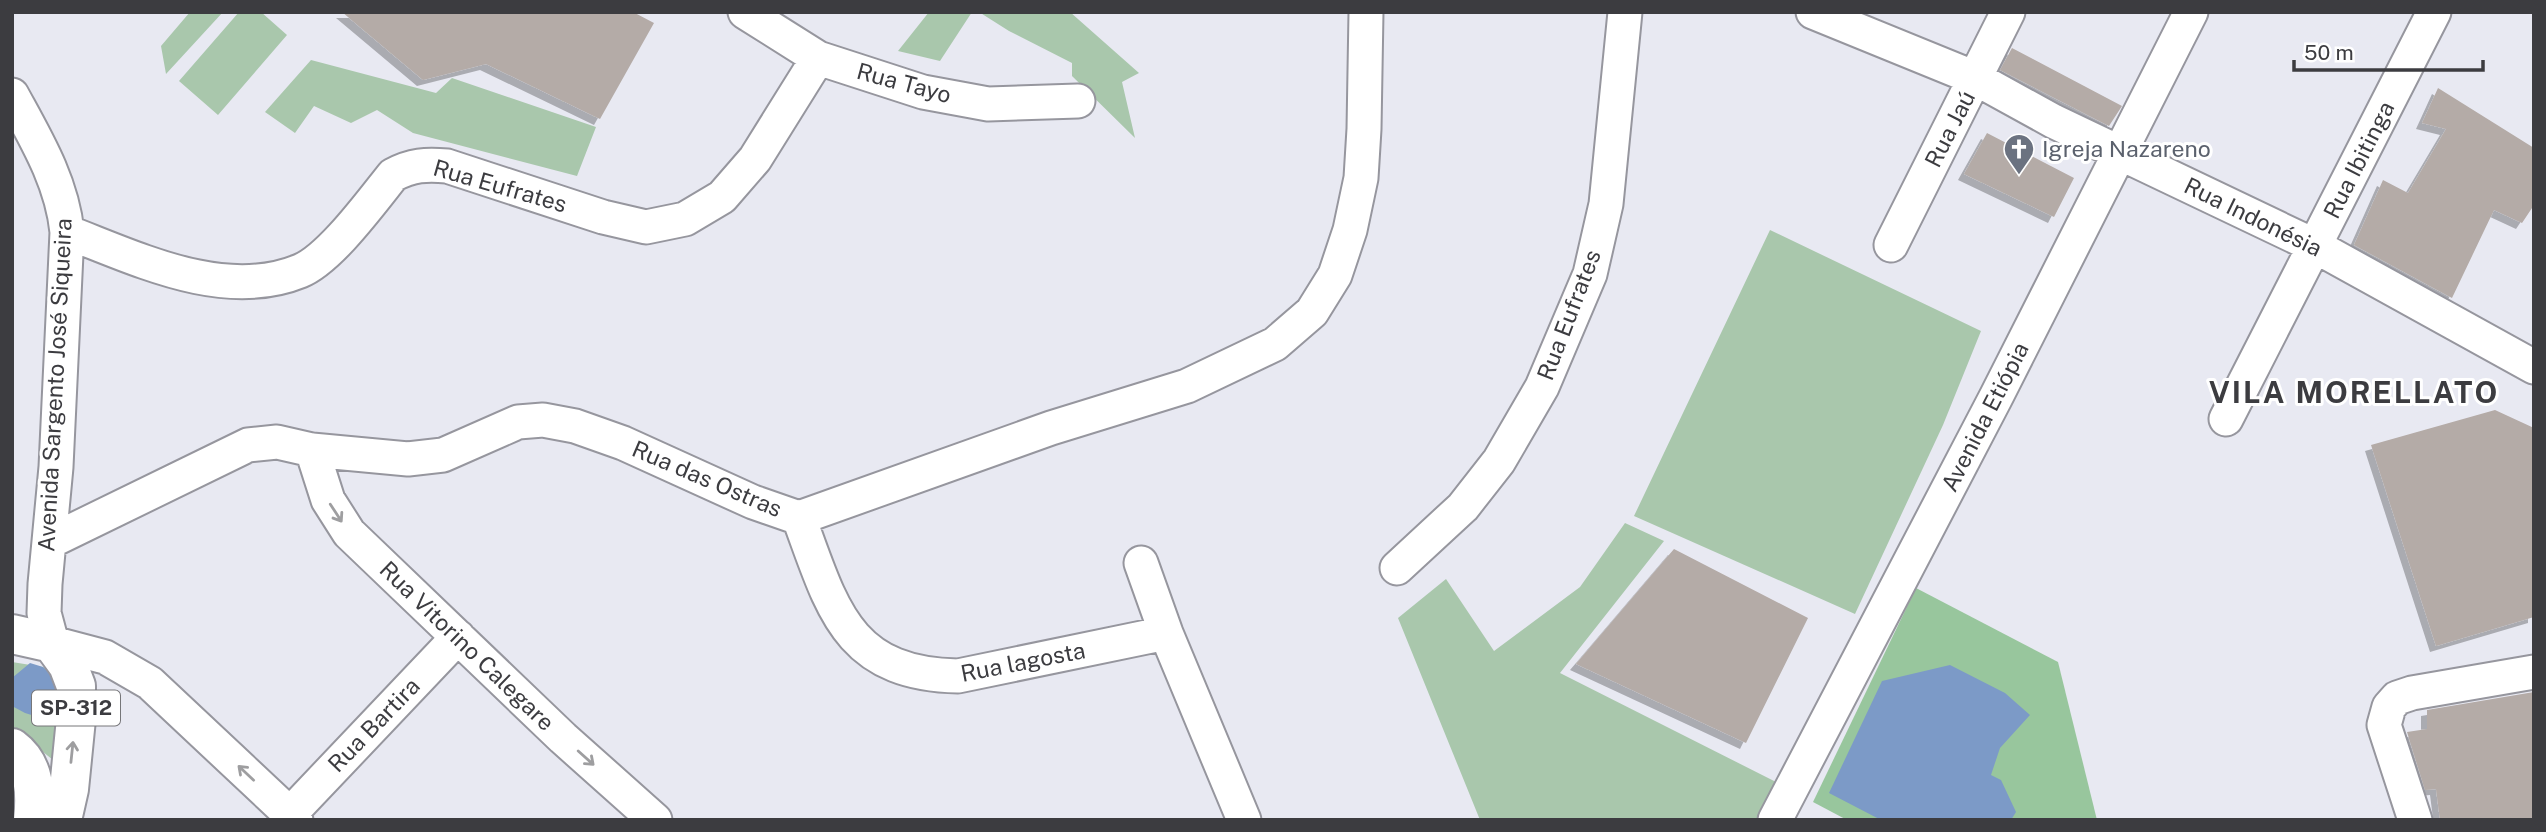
<svg xmlns="http://www.w3.org/2000/svg" width="2546" height="832" viewBox="0 0 2546 832" font-family="'Public Sans',sans-serif">
<style>
.green{fill:#a9c7ac}
.forest{fill:#98c69d}
.water{fill:#7c9ac7}
.building{fill:#b4aba7;filter:url(#shadow)}
.lines{fill:none;stroke-linecap:round;stroke-linejoin:round}
.minor-casing{stroke:#96969e;stroke-width:37}
.major-casing{stroke:#96969e;stroke-width:42}
.minor{stroke:#fff;stroke-width:33}
.major{stroke:#fff;stroke-width:38}
.oneway{stroke:#9e9ea0}
.labels{text-anchor:middle;stroke-width:6;stroke-linejoin:round;paint-order:stroke}
.shield{fill:#fff;stroke:#767679;stroke-width:2}
.shield-label{font-size:21px;font-weight:bold;fill:#3c3c40}
.street-label{font-size:23px;fill:#3c3c40;stroke:#fff}
.worship-label{font-size:23px;fill:#5b616d;stroke:#fff;text-anchor:start}
.district-label{font-size:30px;font-weight:bold;letter-spacing:2px;fill:#3c3c40;stroke:#fff}
</style>
<defs>
<filter id="shadow"><feDropShadow dx="-6" dy="6" stdDeviation="0" flood-color="#0004"/></filter>
</defs>
<rect width="100%" height="100%" fill="#e8e9f2"/>
<!-- green -->
<path class="green" d="M 190,12 L 223,12 L 166,74 L 161,46 Z
M 239,12 L 261,12 L 287,35 L 218,115 L 179,81 Z
M 929,12 L 972,12 L 940,61 L 898,51 Z
M 979,12 L 1070,12 L 1139,73 L 1122,82 L 1135,138 L 1072,76 L 1072,63 L 1009,31 Z
M 311,60 L 436,93 L 452,78 L 596,127 L 577,176 L 413,133 L 377,110 L 351,123 L 314,106 L 295,133 L 265,112 Z
M 1770,230 L 1981,331 L 1943,425 L 1855,614 L 1634,516 Z
M 1625,523 L 1664,541 L 1560,673 L 1780,784 L 1760,820 L 1480,820 L 1398,618 L 1446,579 L 1494,651 L 1580,587 Z
M 12,662 L 43,667 L 61,682 L 53,760 L 12,727 Z"/>
<!-- forest -->
<path class="forest" d="M 1916,588 L 2058,662 L 2097,820 L 1847,820 L 1813,802 Z"/>
<!-- water -->
<path class="water" d="M 30,663 L 43,667 L 61,682 L 58,705 L 38,717 L 25,713 L 12,706 L 12,678 Z
M 1950,665 L 2005,693 L 2030,715 L 2000,748 L 1991,775 L 2001,780 L 2016,812 L 2011,820 L 1881,820 L 1829,793 L 1882,681 Z"/>
<!-- building -->
<path class="building" d="M 342,12 L 633,12 L 654,23 L 600,119 L 486,64 L 423,80 Z
M 2012,48 L 2122,106 L 2109,126 L 2000,70 Z
M 2438,88 L 2534,148 L 2534,205 L 2522,223 L 2494,210 L 2452,298 L 2354,245 L 2383,180 L 2408,193 L 2446,129 L 2422,123 Z
M 1987,133 L 2074,178 L 2054,217 L 1964,174 Z
M 2495,410 L 2534,428 L 2534,617 L 2436,646 L 2371,445 Z
M 1674,549 L 1808,618 L 1746,743 L 1576,664 Z
M 2534,692 L 2534,820 L 2440,820 L 2436,789 L 2425,790 L 2407,732 L 2427,729 L 2427,710 Z"/>
<g class="lines">
<!-- minor casing -->
<g class="minor-casing">
<path id="minor" d="M 745,12 L 818,58 L 923,92 L 988,104 L 1078,101
M 1813,12 L 1975,78 L 2053,121 L 2315,246 L 2534,367
M 12,95 C 36,139 62,182 67,232 L 56,467 L 45,584 L 44,613 L 52,643 L 105,657 L 150,683 L 296,820
M 67,232 C 138,259 224,302 300,271 C 330,259 372,201 393,175 C 412,165 426,164 447,166 L 603,217 L 646,227 L 685,219 L 722,197 L 755,159 L 818,58
M 1891,245 L 2008,12
M 2226,419 L 2434,12
M 312,450 L 328,500 L 349,533 L 563,738 L 655,820
M 799,518 C 832,607 846,674 958,676 L 1166,633
M 49,542 L 248,445 L 277,442 L 312,450 L 408,459 L 443,455 L 518,422 L 543,420 L 575,426 L 623,443 L 753,502 L 799,518 L 1051,428 L 1187,386 L 1275,344 L 1312,312 L 1335,275 L 1350,230 L 1361,178 L 1364,129 L 1366,12
M 1141,563 L 1166,633 L 1244,820
M 1397,568 L 1463,507 L 1499,461 L 1542,387 L 1590,274 L 1606,204 L 1625,12
M 290,814 L 458,637
M 1775,820 L 1996,397 L 2191,12
M 2415,820 L 2384,725 L 2389,707 L 2397,698 L 2412,693 L 2534,672"/>
</g>
<!-- major casing -->
<g class="major-casing">
<path id="major" d="M 12,634 L 52,643 L 68,665 L 76,686 L 76,719 L 69,789 L 62,820
M 12,748 C 35,765 36,793 33,820"/>
</g>
<!-- minor -->
<use href="#minor" class="minor"/>
<!-- major -->
<use href="#major" class="major"/>
</g>
<!-- one-way arrows -->
<defs><path id="oneway-shaft" d="M-6 0H5M1.5-3L5.5 0L1.5 3" fill="none" stroke-width="1.6" stroke-linecap="round" stroke-linejoin="round" transform="scale(1.75)"/></defs>
<g class="oneway">
<use href="#oneway-shaft" transform="translate(336 513) rotate(57)"/>
<use href="#oneway-shaft" transform="translate(72 752) rotate(-84)"/>
<use href="#oneway-shaft" transform="translate(586 758) rotate(42)"/>
<use href="#oneway-shaft" transform="translate(246 773) rotate(-137)"/>
</g>
<!-- icons -->
<defs>
<g id="church-pin" transform="scale(1.575)"><path d="M0 17L-7.5 6A9.5 9.5 0 1 1 7.5 6Z" fill="#6b7280" stroke="#fff"/><path d="M-1.2-6h2.4v3.5h3.3v2.4h-3.3V6h-2.4V-.1h-3.3v-2.4h3.3Z" fill="#fff"/></g>
</defs>
<g fill-rule="evenodd">
<use href="#church-pin" x="2019" y="149"/>
</g>
<g class="labels">
<!-- shield labels -->
<rect class="shield" x="32" y="690.5" width="88" height="35" rx="5"/>
<g class="shield-label">
<text x="76" y="715">SP-312</text>
</g>
<!-- street labels -->
<g class="street-label">
<text transform="translate(904 83) rotate(15)" y="8">Rua Tayo</text>
<text transform="translate(1950 129) rotate(-63)" y="8">Rua Jaú</text>
<text transform="translate(2359 160) rotate(-63)" y="8">Rua Ibitinga</text>
<text transform="translate(500 186) rotate(16)" y="8">Rua Eufrates</text>
<text transform="translate(2253 217) rotate(26)" y="8">Rua Indonésia</text>
<text transform="translate(1569 315) rotate(-69)" y="8">Rua Eufrates</text>
<text transform="translate(55 385) rotate(-87)" y="8">Avenida Sargento José Siqueira</text>
<text transform="translate(1985 417) rotate(-63)" y="8">Avenida Etiópia</text>
<text transform="translate(707 479) rotate(23)" y="8">Rua das Ostras</text>
<text transform="translate(467 646) rotate(44)" y="8">Rua Vitorino Calegare</text>
<text transform="translate(1023 662) rotate(-11)" y="8">Rua lagosta</text>
<text transform="translate(374 725) rotate(-46)" y="8">Rua Bartira</text>
</g>
<!-- worship labels -->
<g class="worship-label">
<text x="2042" y="157">Igreja Nazareno</text>
</g>
<!-- district labels -->
<g class="district-label">
<text x="2354" y="403">VILA MORELLATO</text>
</g>
</g>
<!-- border -->
<rect width="2546" height="832" fill="none" stroke="#3c3c40" stroke-width="28"/>
<!-- scale -->
<path d="M2294 60v10h189v-10" fill="none" stroke="#3c3c40" stroke-width="3.5"/>
<text x="2304" y="60" font-size="21" fill="#3c3c40" stroke="#ffffff" stroke-width="5" paint-order="stroke">50 m</text>
</svg>
